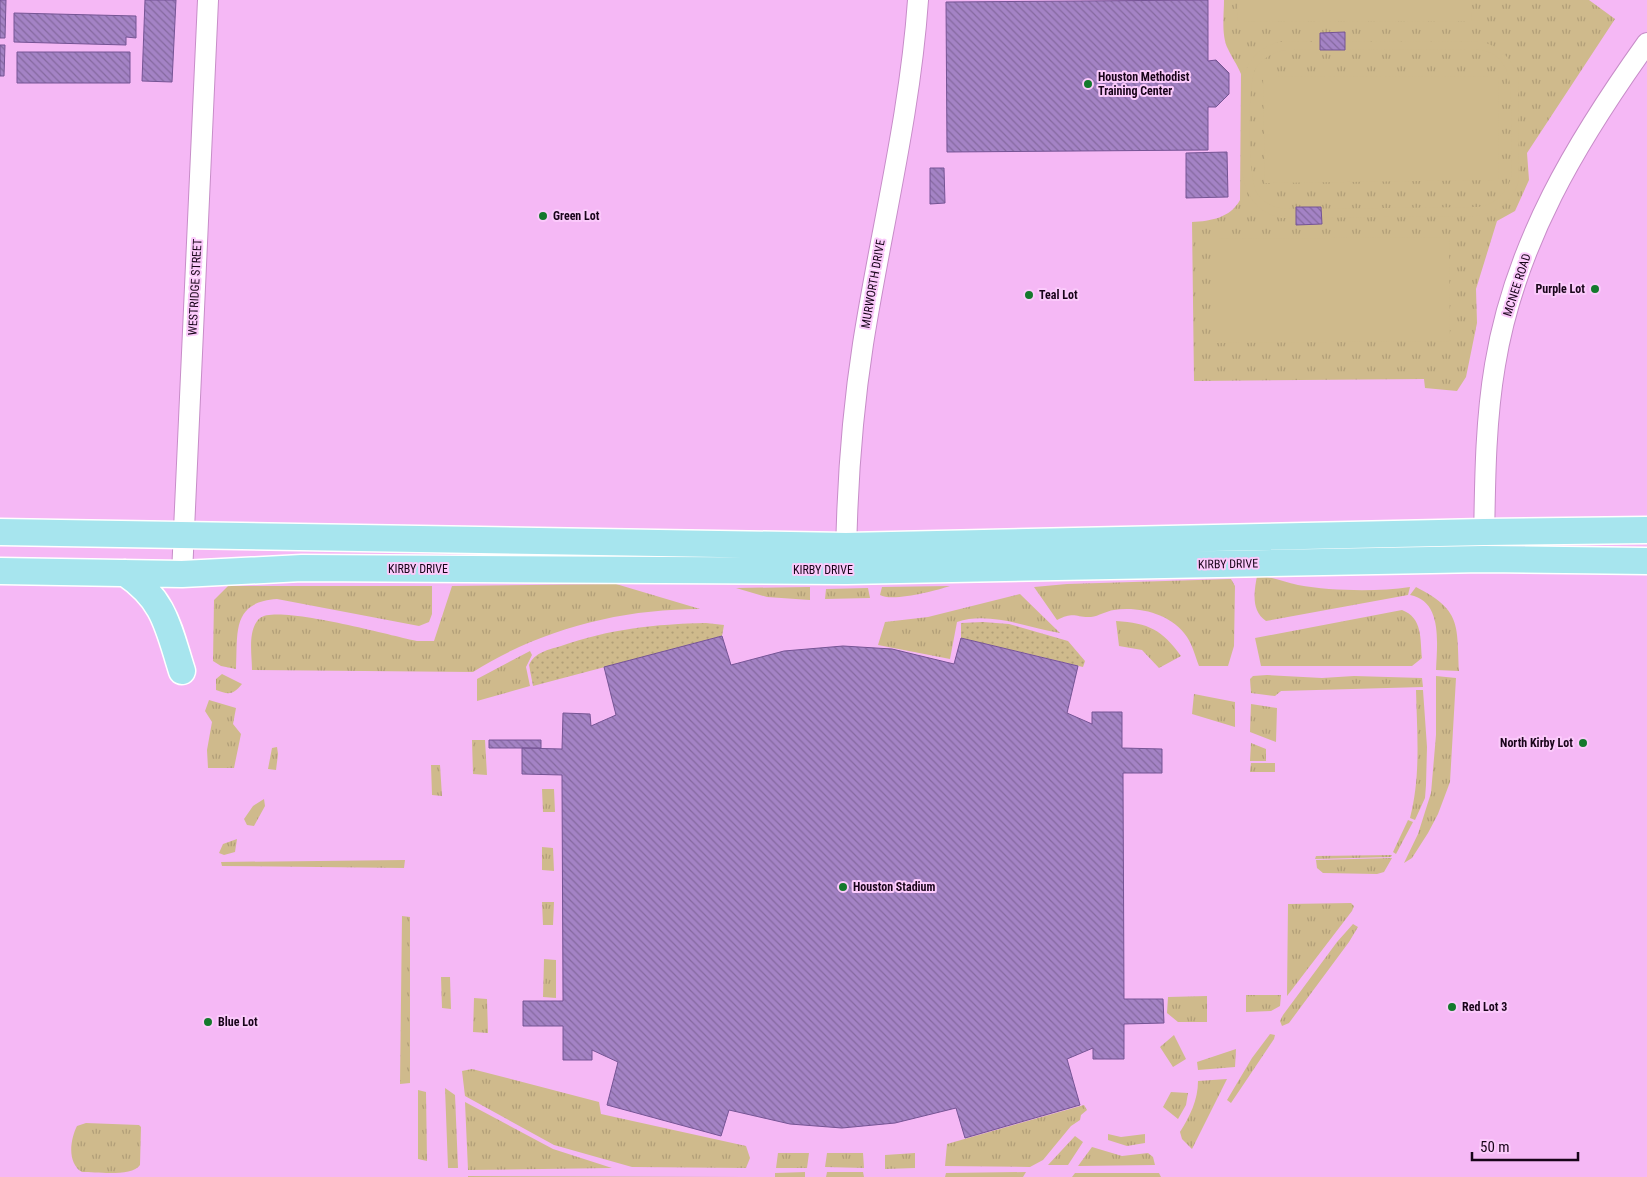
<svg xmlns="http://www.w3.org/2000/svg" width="1647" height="1177" viewBox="0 0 1647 1177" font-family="'Roboto Condensed',sans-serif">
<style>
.grass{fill:url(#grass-tufts)}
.garden{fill:url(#garden-dots)}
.pitch{fill:#cfba8c;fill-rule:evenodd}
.building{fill:url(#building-back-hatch);stroke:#755495}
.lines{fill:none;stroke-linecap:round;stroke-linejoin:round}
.minor-casing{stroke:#c78dc8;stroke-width:22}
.major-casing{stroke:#fff;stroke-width:29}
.minor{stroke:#fff;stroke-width:20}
.major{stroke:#a7e5ee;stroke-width:26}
.poi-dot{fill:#14792c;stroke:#fbcafb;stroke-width:2}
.labels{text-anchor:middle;stroke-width:4;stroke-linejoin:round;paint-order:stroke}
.poi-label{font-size:12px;font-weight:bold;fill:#180419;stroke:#fbcafb;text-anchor:start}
.street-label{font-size:12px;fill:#180419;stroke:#fbcafb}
</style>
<defs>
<pattern id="grass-tufts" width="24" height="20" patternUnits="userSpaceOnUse" patternTransform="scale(1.25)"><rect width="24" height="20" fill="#cfba8c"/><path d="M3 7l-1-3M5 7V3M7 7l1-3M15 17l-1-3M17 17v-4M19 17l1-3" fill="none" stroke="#b19e78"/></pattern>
<pattern id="garden-dots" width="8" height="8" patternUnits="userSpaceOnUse" patternTransform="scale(1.25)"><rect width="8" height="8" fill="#cfba8c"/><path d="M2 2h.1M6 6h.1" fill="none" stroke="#b19e78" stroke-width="1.8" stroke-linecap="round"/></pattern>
<pattern id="building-back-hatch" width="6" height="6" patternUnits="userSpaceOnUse" patternTransform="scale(1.25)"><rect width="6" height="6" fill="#a483c5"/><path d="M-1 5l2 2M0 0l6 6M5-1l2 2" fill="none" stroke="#85699f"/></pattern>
</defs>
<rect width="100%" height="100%" fill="#f5b8f5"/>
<!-- grass -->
<path class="grass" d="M 1224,0 L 1589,0 L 1615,19 L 1527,153 L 1529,180 L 1515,211 L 1497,221 L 1476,289 L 1477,323 L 1466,377 L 1457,391 L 1425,388 L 1424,379 L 1194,381 L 1192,222 C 1211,221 1230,218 1240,200 L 1241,74 C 1237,64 1232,58 1228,49 C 1221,35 1224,15 1224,0 Z
M 1257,576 C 1271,576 1284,582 1298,585 C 1332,591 1376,592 1410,587 L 1408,595 L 1266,621 C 1251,611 1254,592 1257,576 Z
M 1231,579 L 1235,586 L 1234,646 L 1228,666 L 1199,666 C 1195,656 1193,646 1187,637 C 1172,614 1139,606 1114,610 C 1106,611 1099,616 1091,617 C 1076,618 1075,611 1057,620 L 1034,587 L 1067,584 Z
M 616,584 L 700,609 C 621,609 541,629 473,672 L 252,670 C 252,655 247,629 260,618 C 277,604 392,636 417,641 L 434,641 L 452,586 Z
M 228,586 L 432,586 L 432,614 L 429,622 L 419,626 L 277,599 C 231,602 238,633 236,669 L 221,666 L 213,661 L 214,600 Z
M 950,586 C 935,591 892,602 880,595 L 882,587 Z
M 810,587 L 810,600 L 767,597 L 736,588 Z
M 1416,587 C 1461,610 1457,624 1459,671 L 1436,670 C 1437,644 1443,601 1410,595 Z
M 868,588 L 870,598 L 825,599 L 826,589 Z
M 1020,594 L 1060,633 C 1028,628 990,611 957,622 L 950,659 L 878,645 L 885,622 L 928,617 Z
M 1402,610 C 1423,618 1420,639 1422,658 L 1412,666 L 1261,666 L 1255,638 Z
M 1116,621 C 1149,623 1162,630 1181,656 L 1159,668 L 1142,650 L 1119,646 Z
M 530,651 L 532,655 L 526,667 L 530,686 L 477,701 L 477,679 Z
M 222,674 L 242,684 C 233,695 229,695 216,690 L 216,679 Z
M 1267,675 L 1322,678 L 1354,676 L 1422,678 L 1423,687 L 1281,691 L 1275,696 L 1251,693 L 1250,679 L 1253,676 Z
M 1436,676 L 1456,678 L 1450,782 L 1438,814 L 1428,833 L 1412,858 L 1404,863 L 1418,834 L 1431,793 L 1436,735 Z
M 1416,690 L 1423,690 L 1427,747 L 1426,785 L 1425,798 L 1415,820 L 1410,818 C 1421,776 1417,733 1416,690 Z
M 1194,694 L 1235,702 L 1235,727 L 1192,714 Z
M 209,700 L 236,708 L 233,724 L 241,734 L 234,768 L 208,768 L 207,750 L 212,722 L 205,711 Z
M 1251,704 L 1277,708 L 1276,742 L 1250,732 Z
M 472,740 L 485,740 L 487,775 L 473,774 Z
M 1251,743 L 1266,749 L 1266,761 L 1250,761 Z
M 277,747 L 278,754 L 276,770 L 268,769 L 272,748 Z
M 1251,763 L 1275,763 L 1275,772 L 1250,772 Z
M 431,765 L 440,765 L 442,796 L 432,795 Z
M 542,789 L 554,789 L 555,812 L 543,812 Z
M 264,799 L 265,806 L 254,826 L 247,825 L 244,819 L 253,806 Z
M 1408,820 L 1413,822 L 1396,854 L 1393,852 Z
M 237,839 L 235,852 L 224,855 L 219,853 L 223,844 Z
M 542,847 L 553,848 L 554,871 L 542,870 Z
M 1392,855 L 1391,857 L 1315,859 L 1316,856 Z
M 1392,858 L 1384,872 L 1377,874 L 1323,873 L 1317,868 L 1316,860 Z
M 405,860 L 404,868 L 222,866 L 221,862 Z
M 542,902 L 554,902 L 553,925 L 543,925 Z
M 1351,903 L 1354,906 L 1352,911 L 1287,996 L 1288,904 Z
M 402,916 L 410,917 L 410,1083 L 400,1084 Z
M 1353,924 L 1358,927 L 1349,942 L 1289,1023 L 1282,1026 L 1280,1021 L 1283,1015 L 1337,942 Z
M 544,959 L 556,960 L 556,998 L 543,997 Z
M 441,977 L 450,977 L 451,1009 L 442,1008 Z
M 1246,995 L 1281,995 L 1280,1006 L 1271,1011 L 1246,1012 Z
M 1207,996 L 1207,1022 L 1178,1022 L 1167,1013 L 1168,997 Z
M 474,998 L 487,999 L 488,1033 L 473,1032 Z
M 1270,1034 L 1275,1035 L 1274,1039 L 1231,1103 L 1227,1100 L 1252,1058 Z
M 1174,1035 L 1186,1059 L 1173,1067 L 1160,1047 Z
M 1236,1049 L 1235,1067 L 1198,1070 L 1197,1062 Z
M 472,1069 L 599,1102 L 601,1114 L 746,1146 L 750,1158 L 746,1168 L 632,1167 L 554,1145 L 465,1096 L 462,1071 Z
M 1227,1079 L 1192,1149 L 1182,1139 L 1180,1132 C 1190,1116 1198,1100 1198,1081 Z
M 445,1088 L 455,1095 L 458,1168 L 448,1168 Z
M 418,1090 L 426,1092 L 427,1161 L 418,1159 Z
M 1171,1092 L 1188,1093 L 1186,1105 L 1178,1119 L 1163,1107 Z
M 465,1102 L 553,1149 L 612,1168 L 468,1170 Z
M 1084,1105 L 1087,1110 L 1081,1115 L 1080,1120 L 1071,1126 L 1043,1160 L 1030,1167 L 945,1166 L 947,1144 Z
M 86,1123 L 139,1125 L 141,1127 L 140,1165 C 132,1177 97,1172 82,1172 C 67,1163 70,1140 77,1126 Z
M 1108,1134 L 1121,1137 L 1145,1134 L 1145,1143 L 1127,1146 L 1108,1140 Z
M 1075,1136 L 1083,1142 L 1068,1165 L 1048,1165 Z
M 1092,1147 L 1122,1156 L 1148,1153 L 1153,1157 L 1155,1165 L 1078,1166 Z
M 778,1153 L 809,1153 L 807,1168 L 776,1168 Z
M 827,1153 L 863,1153 L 864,1168 L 825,1167 Z
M 915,1153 L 915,1168 L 885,1169 L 885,1155 Z
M 805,1172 L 805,1177 L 775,1177 L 775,1173 Z
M 827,1172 L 863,1172 L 864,1177 L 826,1177 Z
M 1026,1172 L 1023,1177 L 945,1177 L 946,1173 Z
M 1075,1173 L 1159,1173 L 1161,1177 L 1072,1177 Z
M 468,1176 L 746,1176 L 468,1177 Z"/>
<!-- garden -->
<path class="garden" d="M 983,622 L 1009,624 L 1068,641 L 1085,661 L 1083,667 L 961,638 L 961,623 Z
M 706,623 L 724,625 L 722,636 L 533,686 L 529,665 C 535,652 548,650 561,646 C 609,629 656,624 706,623 Z"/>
<!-- pitch -->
<path class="pitch" d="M 1237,0 L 1471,0 L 1472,21 L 1238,22 Z
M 1480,41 C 1499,46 1511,57 1518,76 L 1519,180 C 1513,202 1497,213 1476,216 L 1281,218 C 1257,212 1245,196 1242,171 C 1242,153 1242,135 1242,117 C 1242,83 1240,54 1278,42 ZM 1471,49 C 1516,50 1511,90 1511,123 C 1511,141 1512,159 1511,178 C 1506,195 1493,206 1476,207 L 1286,209 C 1275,208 1263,203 1257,193 C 1248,179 1247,86 1255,70 C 1261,59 1273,52 1286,50 Z
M 1498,76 L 1499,180 L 1265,183 L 1263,77 Z
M 1449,237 L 1450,341 L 1215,343 L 1215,239 Z"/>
<!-- building -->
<path class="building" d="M 0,0 L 6,0 L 5,38 L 0,38 Z
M 145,0 L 176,0 L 172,82 L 142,81 Z
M 1208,0 L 1208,61 L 1216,60 L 1229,73 L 1229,94 L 1216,107 L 1208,107 L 1208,150 L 947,152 L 946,2 Z
M 14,13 L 136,16 L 136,38 L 126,37 L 126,45 L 14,42 Z
M 1345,32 L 1345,50 L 1320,50 L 1320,33 Z
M 0,45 L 5,45 L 4,76 L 0,76 Z
M 17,52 L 130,52 L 130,83 L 17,83 Z
M 1227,152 L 1228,197 L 1186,198 L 1186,153 Z
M 930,168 L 944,168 L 945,203 L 930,204 Z
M 1296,207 L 1321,207 L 1322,224 L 1296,225 Z
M 722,636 L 731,665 L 784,651 L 843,646 L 892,649 L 954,664 L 961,638 L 1078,666 L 1067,713 L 1092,724 L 1092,712 L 1122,712 L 1122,748 L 1162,749 L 1162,773 L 1123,773 L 1124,999 L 1163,999 L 1164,1023 L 1124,1024 L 1124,1059 L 1093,1059 L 1093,1048 L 1067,1059 L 1080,1105 L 965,1138 L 956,1108 L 895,1123 L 842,1128 L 790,1124 L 729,1110 L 721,1136 L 607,1105 L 618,1062 L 592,1050 L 592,1060 L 563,1060 L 563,1026 L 523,1026 L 523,1001 L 563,1001 L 562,775 L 522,774 L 522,748 L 562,749 L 563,713 L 590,714 L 591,726 L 616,715 L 604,667 Z
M 489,740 L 541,740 L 541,748 L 489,748 Z"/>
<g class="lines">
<!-- minor casing -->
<g class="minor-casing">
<path id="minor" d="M 1484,545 C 1485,485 1485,424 1495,365 C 1515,243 1577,141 1647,43
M 846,559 C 847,487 852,415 863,344 C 881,229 910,116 918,0
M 182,574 L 208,0"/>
</g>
<!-- major casing -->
<g class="major-casing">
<path id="major" d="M 0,532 L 846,546 L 1484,532 L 1647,530
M 0,571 L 182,574 L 302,568 L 846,571 L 1484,559 L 1647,561
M 125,573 C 165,600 168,627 182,671"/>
</g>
<!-- minor -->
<use href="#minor" class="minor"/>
<!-- major -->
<use href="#major" class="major"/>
</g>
<!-- markers -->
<g class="poi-dot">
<circle cx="1088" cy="84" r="5"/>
<circle cx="543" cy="216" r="5"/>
<circle cx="1595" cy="289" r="5"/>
<circle cx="1029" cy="295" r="5"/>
<circle cx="1583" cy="743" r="5"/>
<circle cx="843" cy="887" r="5"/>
<circle cx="1452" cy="1007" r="5"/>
<circle cx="208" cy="1022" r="5"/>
</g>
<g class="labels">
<!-- poi labels -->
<g class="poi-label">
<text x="1098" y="81">Houston Methodist<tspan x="1098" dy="14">Training Center</tspan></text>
<text x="553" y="220">Green Lot</text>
<text x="1585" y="293" text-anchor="end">Purple Lot</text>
<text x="1039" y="299">Teal Lot</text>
<text x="1573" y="747" text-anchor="end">North Kirby Lot</text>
<text x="853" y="891">Houston Stadium</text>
<text x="1462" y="1011">Red Lot 3</text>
<text x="218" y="1026">Blue Lot</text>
</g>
<!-- street labels -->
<g class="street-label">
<text transform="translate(873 284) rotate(-80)" y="4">MURWORTH DRIVE</text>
<text transform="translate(1517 285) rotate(-72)" y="4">MCNEE ROAD</text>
<text transform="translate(195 287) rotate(-87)" y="4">WESTRIDGE STREET</text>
<text transform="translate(1228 564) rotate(-1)" y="4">KIRBY DRIVE</text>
<text x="418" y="573">KIRBY DRIVE</text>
<text x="823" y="574">KIRBY DRIVE</text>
</g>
</g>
<!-- scale -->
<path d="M1472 1152v8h106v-8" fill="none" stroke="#180419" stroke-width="2.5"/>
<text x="1480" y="1152" font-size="15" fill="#180419" stroke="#fbcafb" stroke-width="4" paint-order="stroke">50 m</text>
</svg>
